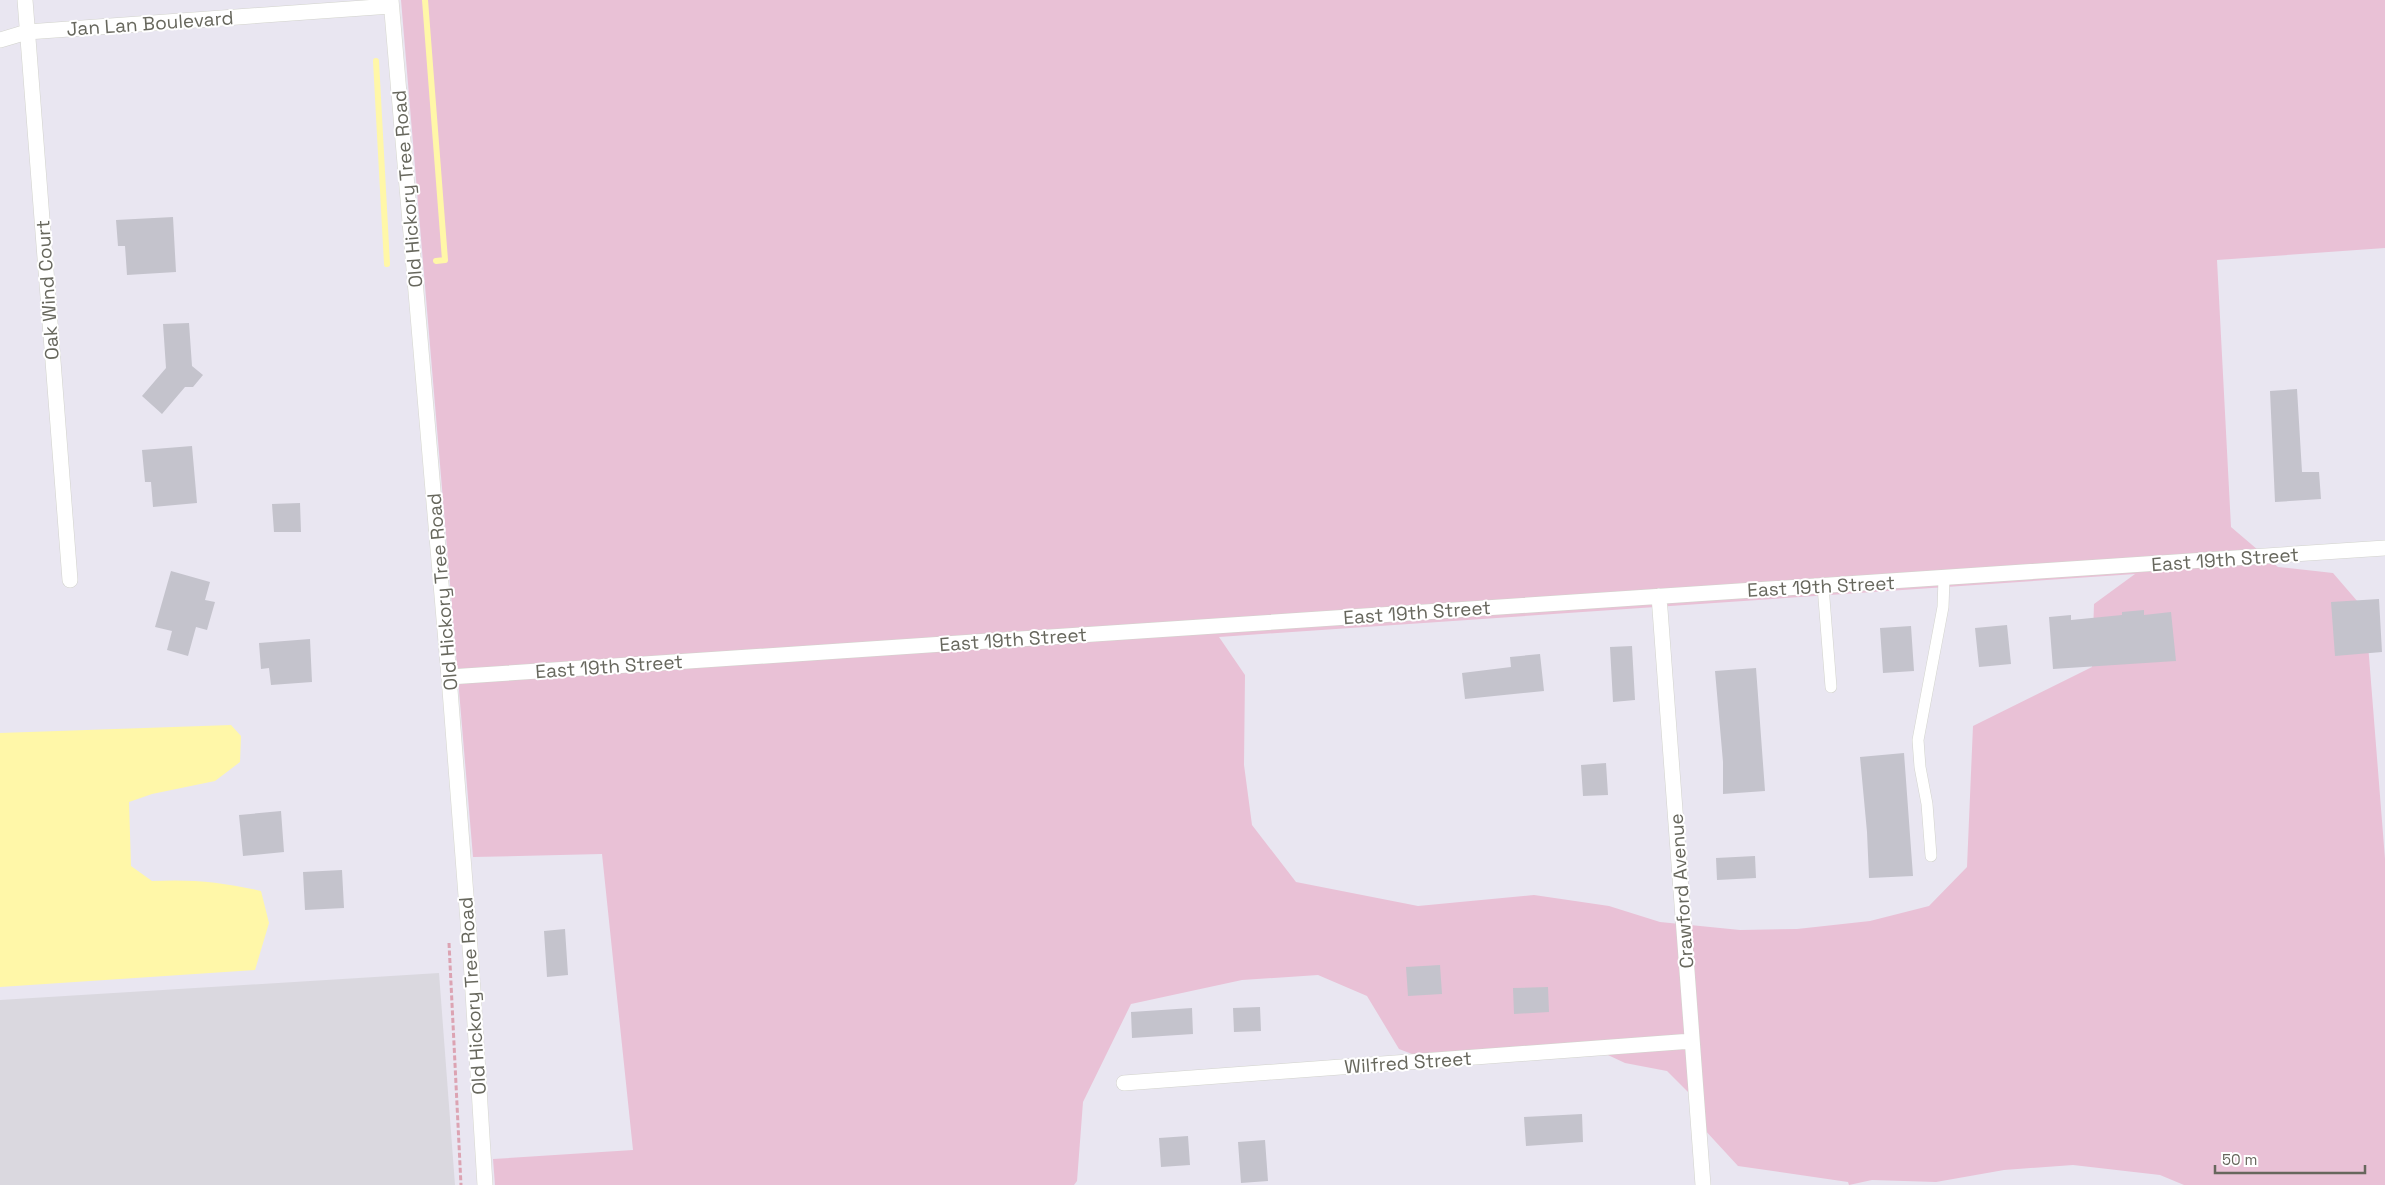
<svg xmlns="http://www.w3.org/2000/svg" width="2385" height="1185" viewBox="0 0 2385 1185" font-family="'Space Grotesk',sans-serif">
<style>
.industrial{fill:#dad8df}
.green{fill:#e9c1d6;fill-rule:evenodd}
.water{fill:#fff7a8}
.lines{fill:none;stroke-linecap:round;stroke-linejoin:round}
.stream{stroke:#fff7a8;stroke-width:6}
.building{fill:#c4c3cc}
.lane-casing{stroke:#d2d3cc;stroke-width:12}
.street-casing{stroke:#d2d3cc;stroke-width:16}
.secondary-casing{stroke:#d6d7ce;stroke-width:16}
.path{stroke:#dca3b2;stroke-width:3;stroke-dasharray:5 2.5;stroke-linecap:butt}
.lane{stroke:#fff;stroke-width:11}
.street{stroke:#fff;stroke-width:15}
.secondary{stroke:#fff;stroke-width:15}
.labels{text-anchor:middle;stroke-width:4;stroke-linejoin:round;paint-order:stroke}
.street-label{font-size:19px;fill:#67675d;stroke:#fff}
</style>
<rect width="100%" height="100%" fill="#e9e6f1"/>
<!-- industrial -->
<path class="industrial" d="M 439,973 L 455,1185 L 0,1185 L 0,1000 Z"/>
<!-- green -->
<path class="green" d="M 401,0 L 2385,0 L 2385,248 L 2217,260 L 2231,527 L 2278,567 L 2333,573 L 2358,602 L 2368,644 L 2385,859 L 2385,1185 L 2184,1185 L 2160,1175 L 2073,1165 L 2004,1170 L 1936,1182 L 1872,1180 L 1849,1185 L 1848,1182 L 1738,1166 L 1703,1128 L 1692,1096 L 1667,1071 L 1625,1063 L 1595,1049 L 1446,1067 L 1399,1049 L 1367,996 L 1318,975 L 1242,980 L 1131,1004 L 1083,1102 L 1077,1181 L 1074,1185 L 495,1185 L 493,1159 L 633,1150 L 602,854 L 473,857 ZM 2135,574 L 2094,604 L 2092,667 L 1973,726 L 1967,867 L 1929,906 L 1870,921 L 1797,929 L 1740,930 L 1660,922 L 1609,906 L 1534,895 L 1418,906 L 1296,882 L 1252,825 L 1244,765 L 1245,675 L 1219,637 Z"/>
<!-- water -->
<path class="water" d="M 231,725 L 241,736 L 240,762 L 215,781 L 152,794 L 129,802 L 131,866 L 152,881 C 192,879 222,882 261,891 L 269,923 L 255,970 L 0,987 L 0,733 Z"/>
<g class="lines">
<!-- stream -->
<path class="stream" d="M 425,0 L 445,260 L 436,261
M 376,61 L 387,264"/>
</g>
<!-- building -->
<path class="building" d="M 173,217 L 176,272 L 127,275 L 125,246 L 118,246 L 116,220 Z
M 189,323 L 192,366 L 203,375 L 193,387 L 185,387 L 162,414 L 142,396 L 166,368 L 163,324 Z
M 2297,389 L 2302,472 L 2319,472 L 2321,499 L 2275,502 L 2270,391 Z
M 192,446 L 197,503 L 153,507 L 151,482 L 145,482 L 142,450 Z
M 300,503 L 301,532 L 274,532 L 272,504 Z
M 171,571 L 210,582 L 205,600 L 215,602 L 207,630 L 196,627 L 188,656 L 167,650 L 172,631 L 155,627 Z
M 2379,599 L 2382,652 L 2335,656 L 2331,602 Z
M 2144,610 L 2144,615 L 2171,612 L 2176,661 L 2053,669 L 2049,617 L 2071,615 L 2071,620 L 2122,615 L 2122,612 Z
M 2007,625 L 2011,664 L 1979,667 L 1975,628 Z
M 1911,626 L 1914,671 L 1883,673 L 1880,628 Z
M 310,639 L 312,682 L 271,685 L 269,668 L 261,669 L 259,643 Z
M 1632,646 L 1635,700 L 1613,702 L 1610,647 Z
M 1540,654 L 1544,691 L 1465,699 L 1462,673 L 1511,667 L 1510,657 Z
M 1756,668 L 1765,791 L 1723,794 L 1723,762 L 1715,671 Z
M 1904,753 L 1913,876 L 1869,878 L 1867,832 L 1860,757 Z
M 1606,763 L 1608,795 L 1583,796 L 1581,765 Z
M 281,811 L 284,852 L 243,856 L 239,815 Z
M 1755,856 L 1756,878 L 1717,880 L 1716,858 Z
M 342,870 L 344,908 L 305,910 L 303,872 Z
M 565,929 L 568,975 L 547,977 L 544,931 Z
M 1440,965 L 1442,994 L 1408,996 L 1406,967 Z
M 1548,987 L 1549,1012 L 1514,1014 L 1513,988 Z
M 1260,1007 L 1261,1031 L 1234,1032 L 1233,1008 Z
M 1192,1008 L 1193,1034 L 1132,1038 L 1131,1012 Z
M 1582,1114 L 1583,1142 L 1526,1146 L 1524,1117 Z
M 1188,1136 L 1190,1165 L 1161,1167 L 1159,1138 Z
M 1265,1140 L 1268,1181 L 1241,1183 L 1238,1142 Z"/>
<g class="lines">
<!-- lane casing -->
<g class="lane-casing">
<path id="lane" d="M 1823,586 L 1831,687
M 1931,856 L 1927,804 L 1920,767 L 1918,740 L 1943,607 L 1944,579"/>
</g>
<!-- street casing -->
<g class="street-casing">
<path id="street" d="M 25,0 L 70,580
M 0,40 L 27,32 L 391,6
M 1659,596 L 1703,1185
M 449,677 L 2385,548
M 1124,1083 L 1692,1041"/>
</g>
<!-- secondary casing -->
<g class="secondary-casing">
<path id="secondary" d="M 391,0 L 449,677 L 471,960 L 485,1185"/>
</g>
<!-- path -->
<path class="path" d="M 449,943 L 461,1185"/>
<!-- lane -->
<use href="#lane" class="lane"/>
<!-- street -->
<use href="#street" class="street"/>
<!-- secondary -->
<use href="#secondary" class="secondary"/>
</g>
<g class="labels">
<!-- street labels -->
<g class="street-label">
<text transform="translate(150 23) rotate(-4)" y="7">Jan Lan Boulevard</text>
<text transform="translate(407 189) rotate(-95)" y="7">Old Hickory Tree Road</text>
<text transform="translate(47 290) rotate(-94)" y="7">Oak Wind Court</text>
<text transform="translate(2225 559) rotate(-4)" y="7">East 19th Street</text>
<text transform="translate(1821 586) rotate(-3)" y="7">East 19th Street</text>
<text transform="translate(442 592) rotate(-95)" y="7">Old Hickory Tree Road</text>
<text transform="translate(1417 612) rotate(-4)" y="7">East 19th Street</text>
<text transform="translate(1013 639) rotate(-4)" y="7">East 19th Street</text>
<text transform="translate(609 666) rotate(-4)" y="7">East 19th Street</text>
<text transform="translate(1681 891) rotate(-94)" y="7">Crawford Avenue</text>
<text transform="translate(472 996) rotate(-94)" y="7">Old Hickory Tree Road</text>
<text transform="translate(1408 1062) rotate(-4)" y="7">Wilfred Street</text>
</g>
</g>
<!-- scale -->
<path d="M2215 1165v8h150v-8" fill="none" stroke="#67675d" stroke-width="2.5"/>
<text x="2222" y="1165" font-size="15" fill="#67675d" stroke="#ffffff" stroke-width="4" paint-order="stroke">50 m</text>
</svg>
